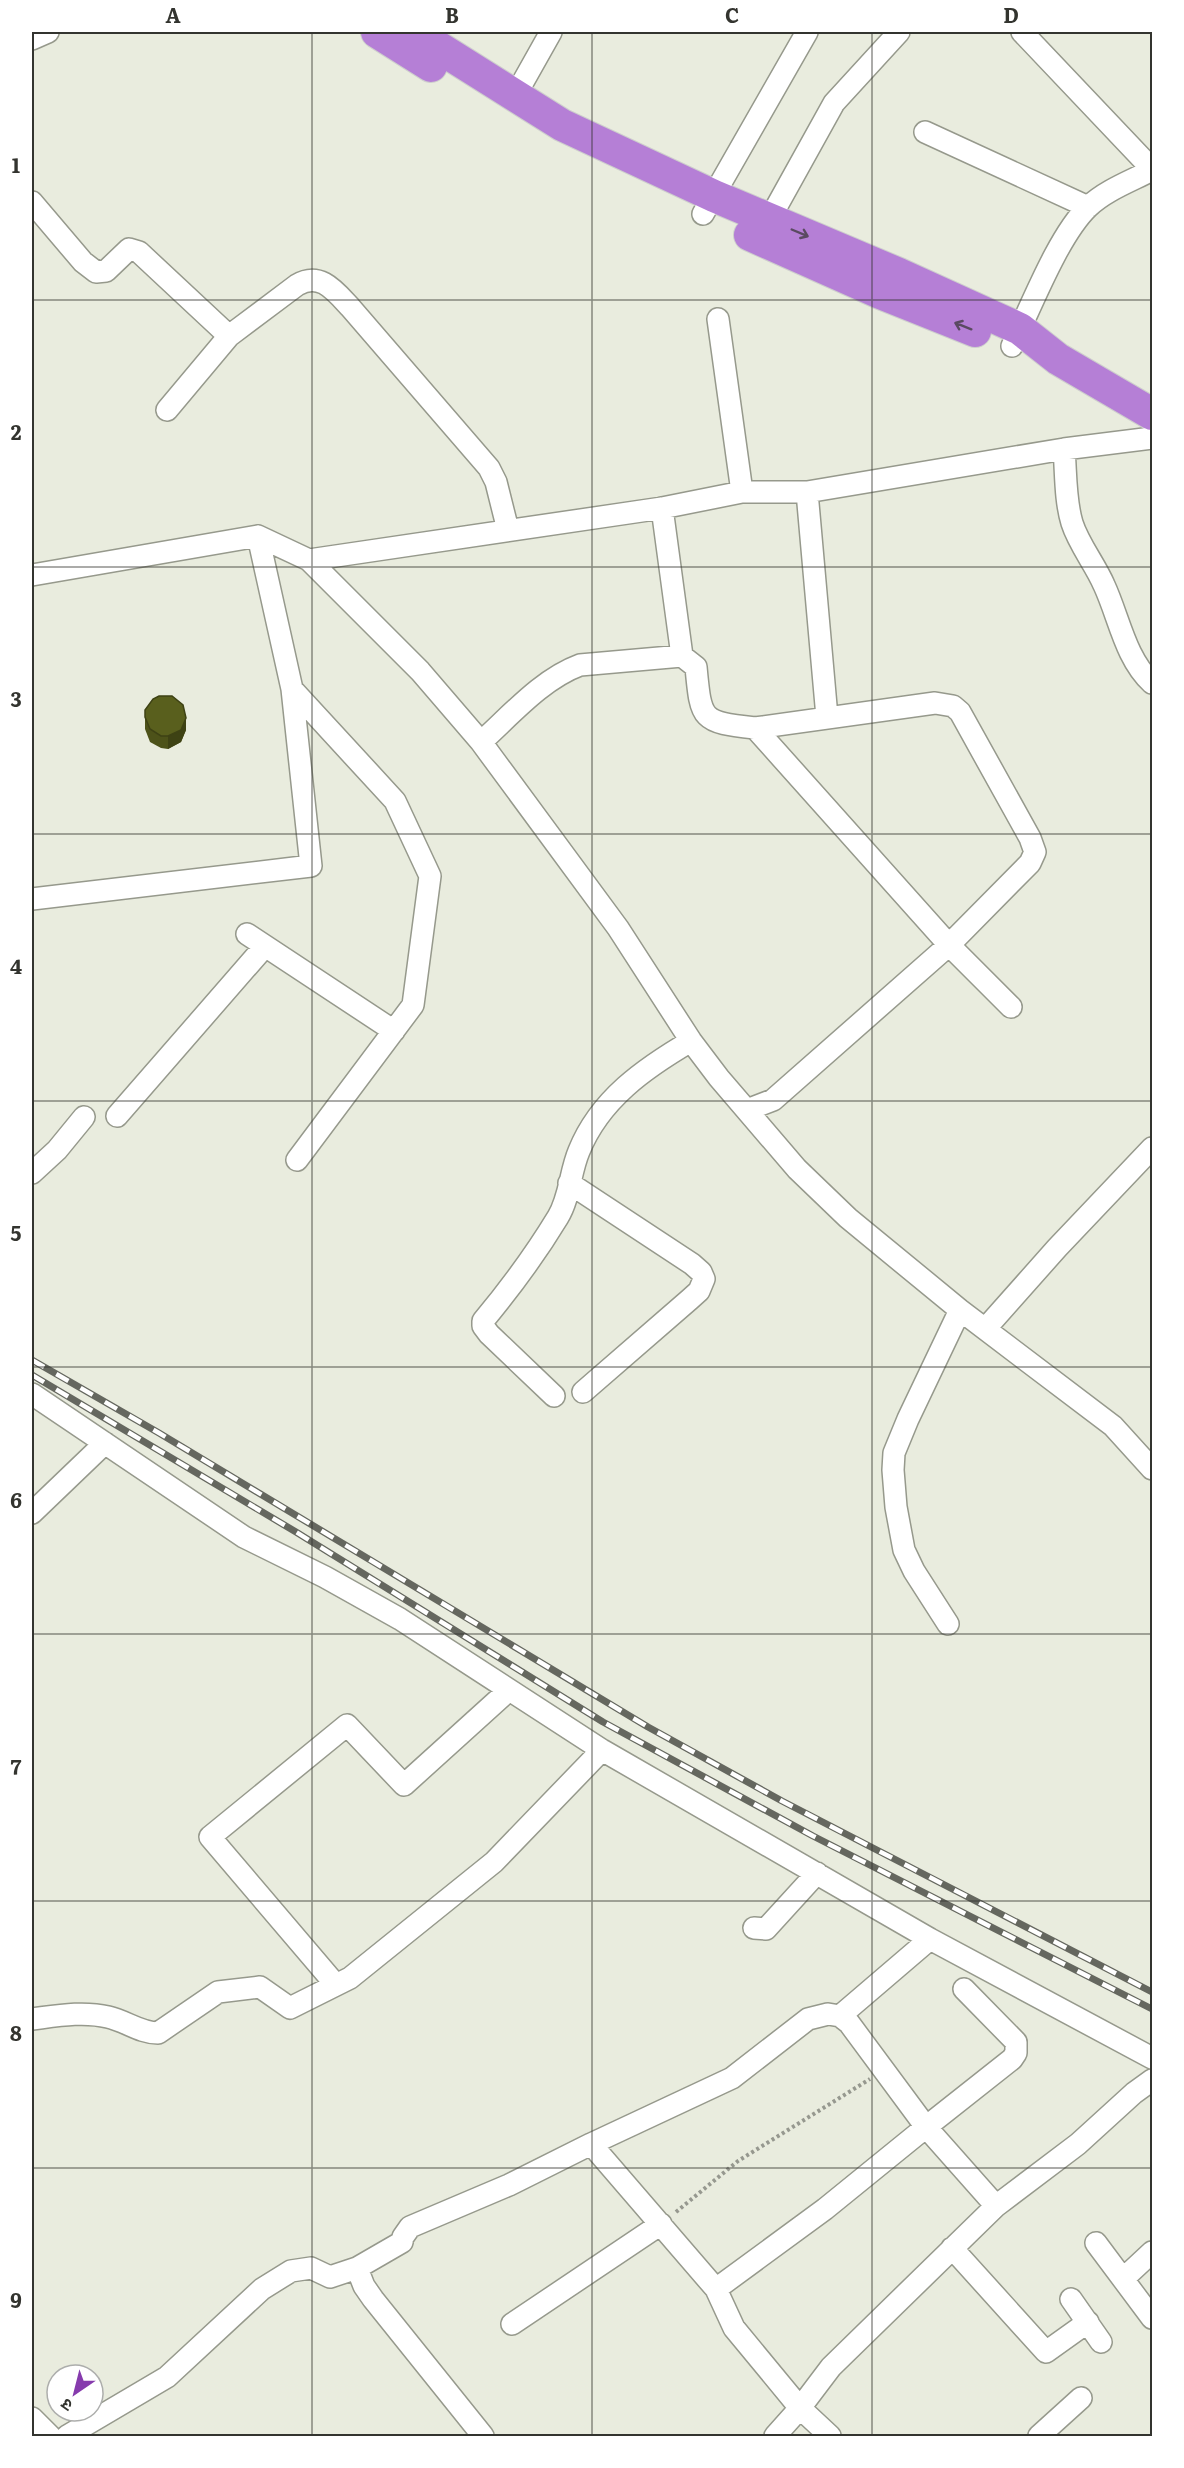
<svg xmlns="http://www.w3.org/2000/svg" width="1184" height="2468" viewBox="0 0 1184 2468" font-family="Literata,'Noto Sans Devanagari',serif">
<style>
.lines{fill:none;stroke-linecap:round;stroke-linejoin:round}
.minor-casing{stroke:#96998c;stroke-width:24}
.highway-casing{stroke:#cececd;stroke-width:34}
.path{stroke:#96988f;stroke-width:4;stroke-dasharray:3 3;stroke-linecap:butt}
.minor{stroke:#fff;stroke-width:21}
.highway{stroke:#b57fd6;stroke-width:32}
.rail-casing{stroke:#65675f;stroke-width:7}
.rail{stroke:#fff;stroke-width:4.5;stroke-dasharray:14;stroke-linecap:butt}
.wall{fill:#4d5219}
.shaded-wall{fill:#3e4214}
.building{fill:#595f1d;stroke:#3e4214;stroke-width:1.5}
.oneway{stroke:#5a4a61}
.grid{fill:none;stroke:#33342f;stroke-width:1.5;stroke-opacity:0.55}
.neatline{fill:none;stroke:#33342f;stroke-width:2}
.grid-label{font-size:20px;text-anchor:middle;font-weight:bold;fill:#33342f}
</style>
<rect width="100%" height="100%" fill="#e9ecde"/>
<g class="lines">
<!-- minor casing -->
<g class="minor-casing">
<path id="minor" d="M 1022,32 L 1152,169
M 32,39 L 48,32
M 515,96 L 551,32
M 925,132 L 1088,207
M 32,202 L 83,262 L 96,272 L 106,271 L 129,249 L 139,252 L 229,336 L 297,285 C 320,271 335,291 350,307 L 489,468 L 496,482 L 508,530
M 703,214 L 807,32
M 763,231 L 834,103 L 899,32
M 718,319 L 742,492
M 1012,346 C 1031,307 1058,236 1088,207 C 1106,190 1131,181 1152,170
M 167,410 L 229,336
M 1064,449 C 1066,473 1065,500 1072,523 C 1079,545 1095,564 1104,585 C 1119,617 1125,658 1152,683
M 807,492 L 827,717
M 662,508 L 682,656
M 258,536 L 292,689 L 395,801 L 430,876 L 413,1005 L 297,1160
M 309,560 L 420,671 L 481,742 L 618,928 L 691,1041 L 719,1078 L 797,1169 L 848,1218 L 960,1310 L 1113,1426 L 1152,1469
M 32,575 L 258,536 L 309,560 L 662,508 L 742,492 L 807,492 L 1064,449 L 1152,438
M 755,728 L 935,703 L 953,706 L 960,712 L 1030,838 L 1035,852 L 1030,863 L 949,945 L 1011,1007
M 481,742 C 511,715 542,679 580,665 L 682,656 L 696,667 C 701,721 701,722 755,728 L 949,945 L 773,1100 L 747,1110
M 32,899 L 311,866 L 292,689
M 247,934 L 394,1031
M 117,1116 L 265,946
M 32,1173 L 57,1150 L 84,1117
M 569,1183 L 692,1264 L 701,1272 L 704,1279 L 699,1291 L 689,1300 L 583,1392
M 986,1328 L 1057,1248 L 1152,1148
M 32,1394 L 244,1537 L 325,1577 L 400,1619 L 602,1750 L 930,1939 L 1152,2058
M 554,1396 L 489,1334 L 483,1326 L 483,1321 C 508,1291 538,1250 558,1217 C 570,1197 570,1172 579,1151 C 600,1099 645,1068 691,1041
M 32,1513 L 105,1443
M 948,1624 L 914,1571 L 904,1550 L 896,1507 L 893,1470 L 894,1453 L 908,1419 L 960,1310
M 754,1928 L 766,1929 L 817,1873
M 336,1985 L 210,1837 L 347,1725 L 404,1785 L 509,1690
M 840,2016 L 930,1939
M 32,2019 C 56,2016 83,2011 108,2017 C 126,2021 140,2033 158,2033 L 218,1992 L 260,1987 L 290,2008 L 350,1978 L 494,1862 L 602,1750
M 591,2144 L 732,2078 L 808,2019 L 828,2014 L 840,2016 L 849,2023 L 926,2127 L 1012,2059 L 1016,2053 L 1016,2042 L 964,1989
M 1096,2243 L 1152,2318
M 952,2248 L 1046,2352 L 1088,2322
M 357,2268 L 364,2286 L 373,2299 L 483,2436
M 1123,2279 L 1152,2252
M 716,2289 L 825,2209 L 926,2127 L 996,2206
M 1071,2299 L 1101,2342
M 512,2324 L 661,2224
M 32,2418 L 50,2436
M 67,2436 L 167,2377 L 262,2289 L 291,2271 L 311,2268 L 330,2277 L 357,2268 L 402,2242 L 403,2237 L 410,2227 L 509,2185 L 591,2144 L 716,2289 L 734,2328 L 800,2408 L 830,2436
M 775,2436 L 800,2408 L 831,2367 L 996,2206 L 1078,2144 L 1134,2093 L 1152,2080
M 1039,2436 L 1081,2398"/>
</g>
<!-- highway casing -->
<g class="highway-casing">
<path id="highway" d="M 377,32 L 431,66
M 414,32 L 562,125 L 714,196 L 899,274 L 1020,329 L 1058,359 L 1152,414
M 750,235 L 880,293 L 975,331"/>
</g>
<!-- path -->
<path class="path" d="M 676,2212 L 738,2161 L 870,2079"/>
<!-- minor -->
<use href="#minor" class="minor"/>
<!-- highway -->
<use href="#highway" class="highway"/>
<!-- rail casing -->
<g class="rail-casing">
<path id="rail" d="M 32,1360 L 159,1433 L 648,1727 L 782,1801 L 1152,1992
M 32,1375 L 296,1532 L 603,1722 L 813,1836 L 1152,2009"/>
</g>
<!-- rail -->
<use href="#rail" class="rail"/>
</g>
<!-- wall -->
<path class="wall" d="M 145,717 L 186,730 L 181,742 L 168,749 L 161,748 L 150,742 L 145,729 Z"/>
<!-- shaded-wall -->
<path class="shaded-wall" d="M 186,718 L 186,730 L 181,742 L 168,749 L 168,736 Z"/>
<!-- building -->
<path class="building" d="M 159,696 L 172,696 L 183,705 L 186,718 L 181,730 L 168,736 L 161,736 L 150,729 L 145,717 L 145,710 L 153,699 Z"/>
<!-- one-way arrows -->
<defs><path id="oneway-shaft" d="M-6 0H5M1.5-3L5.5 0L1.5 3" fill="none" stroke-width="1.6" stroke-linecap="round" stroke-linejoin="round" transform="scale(1.5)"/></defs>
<g class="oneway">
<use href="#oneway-shaft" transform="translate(800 233) rotate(23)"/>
<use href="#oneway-shaft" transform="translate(963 326) rotate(-158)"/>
</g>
<!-- grid -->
<path class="grid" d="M 312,32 L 312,2436M 592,32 L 592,2436M 872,32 L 872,2436M 32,300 L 1152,300M 32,567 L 1152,567M 32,834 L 1152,834M 32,1101 L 1152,1101M 32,1367 L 1152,1367M 32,1634 L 1152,1634M 32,1901 L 1152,1901M 32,2168 L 1152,2168"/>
<!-- border -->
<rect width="1184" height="2468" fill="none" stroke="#ffffff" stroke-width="66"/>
<!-- north arrow -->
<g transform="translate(75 2393) rotate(215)"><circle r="28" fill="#ffffff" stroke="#adaeac" stroke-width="1.5"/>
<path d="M0-4.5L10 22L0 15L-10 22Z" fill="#863bad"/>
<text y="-9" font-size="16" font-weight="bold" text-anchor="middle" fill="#33342f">उ</text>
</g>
<rect x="33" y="33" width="1118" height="2402" class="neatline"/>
<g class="grid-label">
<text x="173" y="23">A</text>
<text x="452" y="23">B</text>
<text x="732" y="23">C</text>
<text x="1011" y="23">D</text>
<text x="16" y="173">1</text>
<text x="16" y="440">2</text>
<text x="16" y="707">3</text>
<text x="16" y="974">4</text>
<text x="16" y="1241">5</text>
<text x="16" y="1508">6</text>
<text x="16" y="1775">7</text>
<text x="16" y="2041">8</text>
<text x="16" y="2308">9</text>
</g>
</svg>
